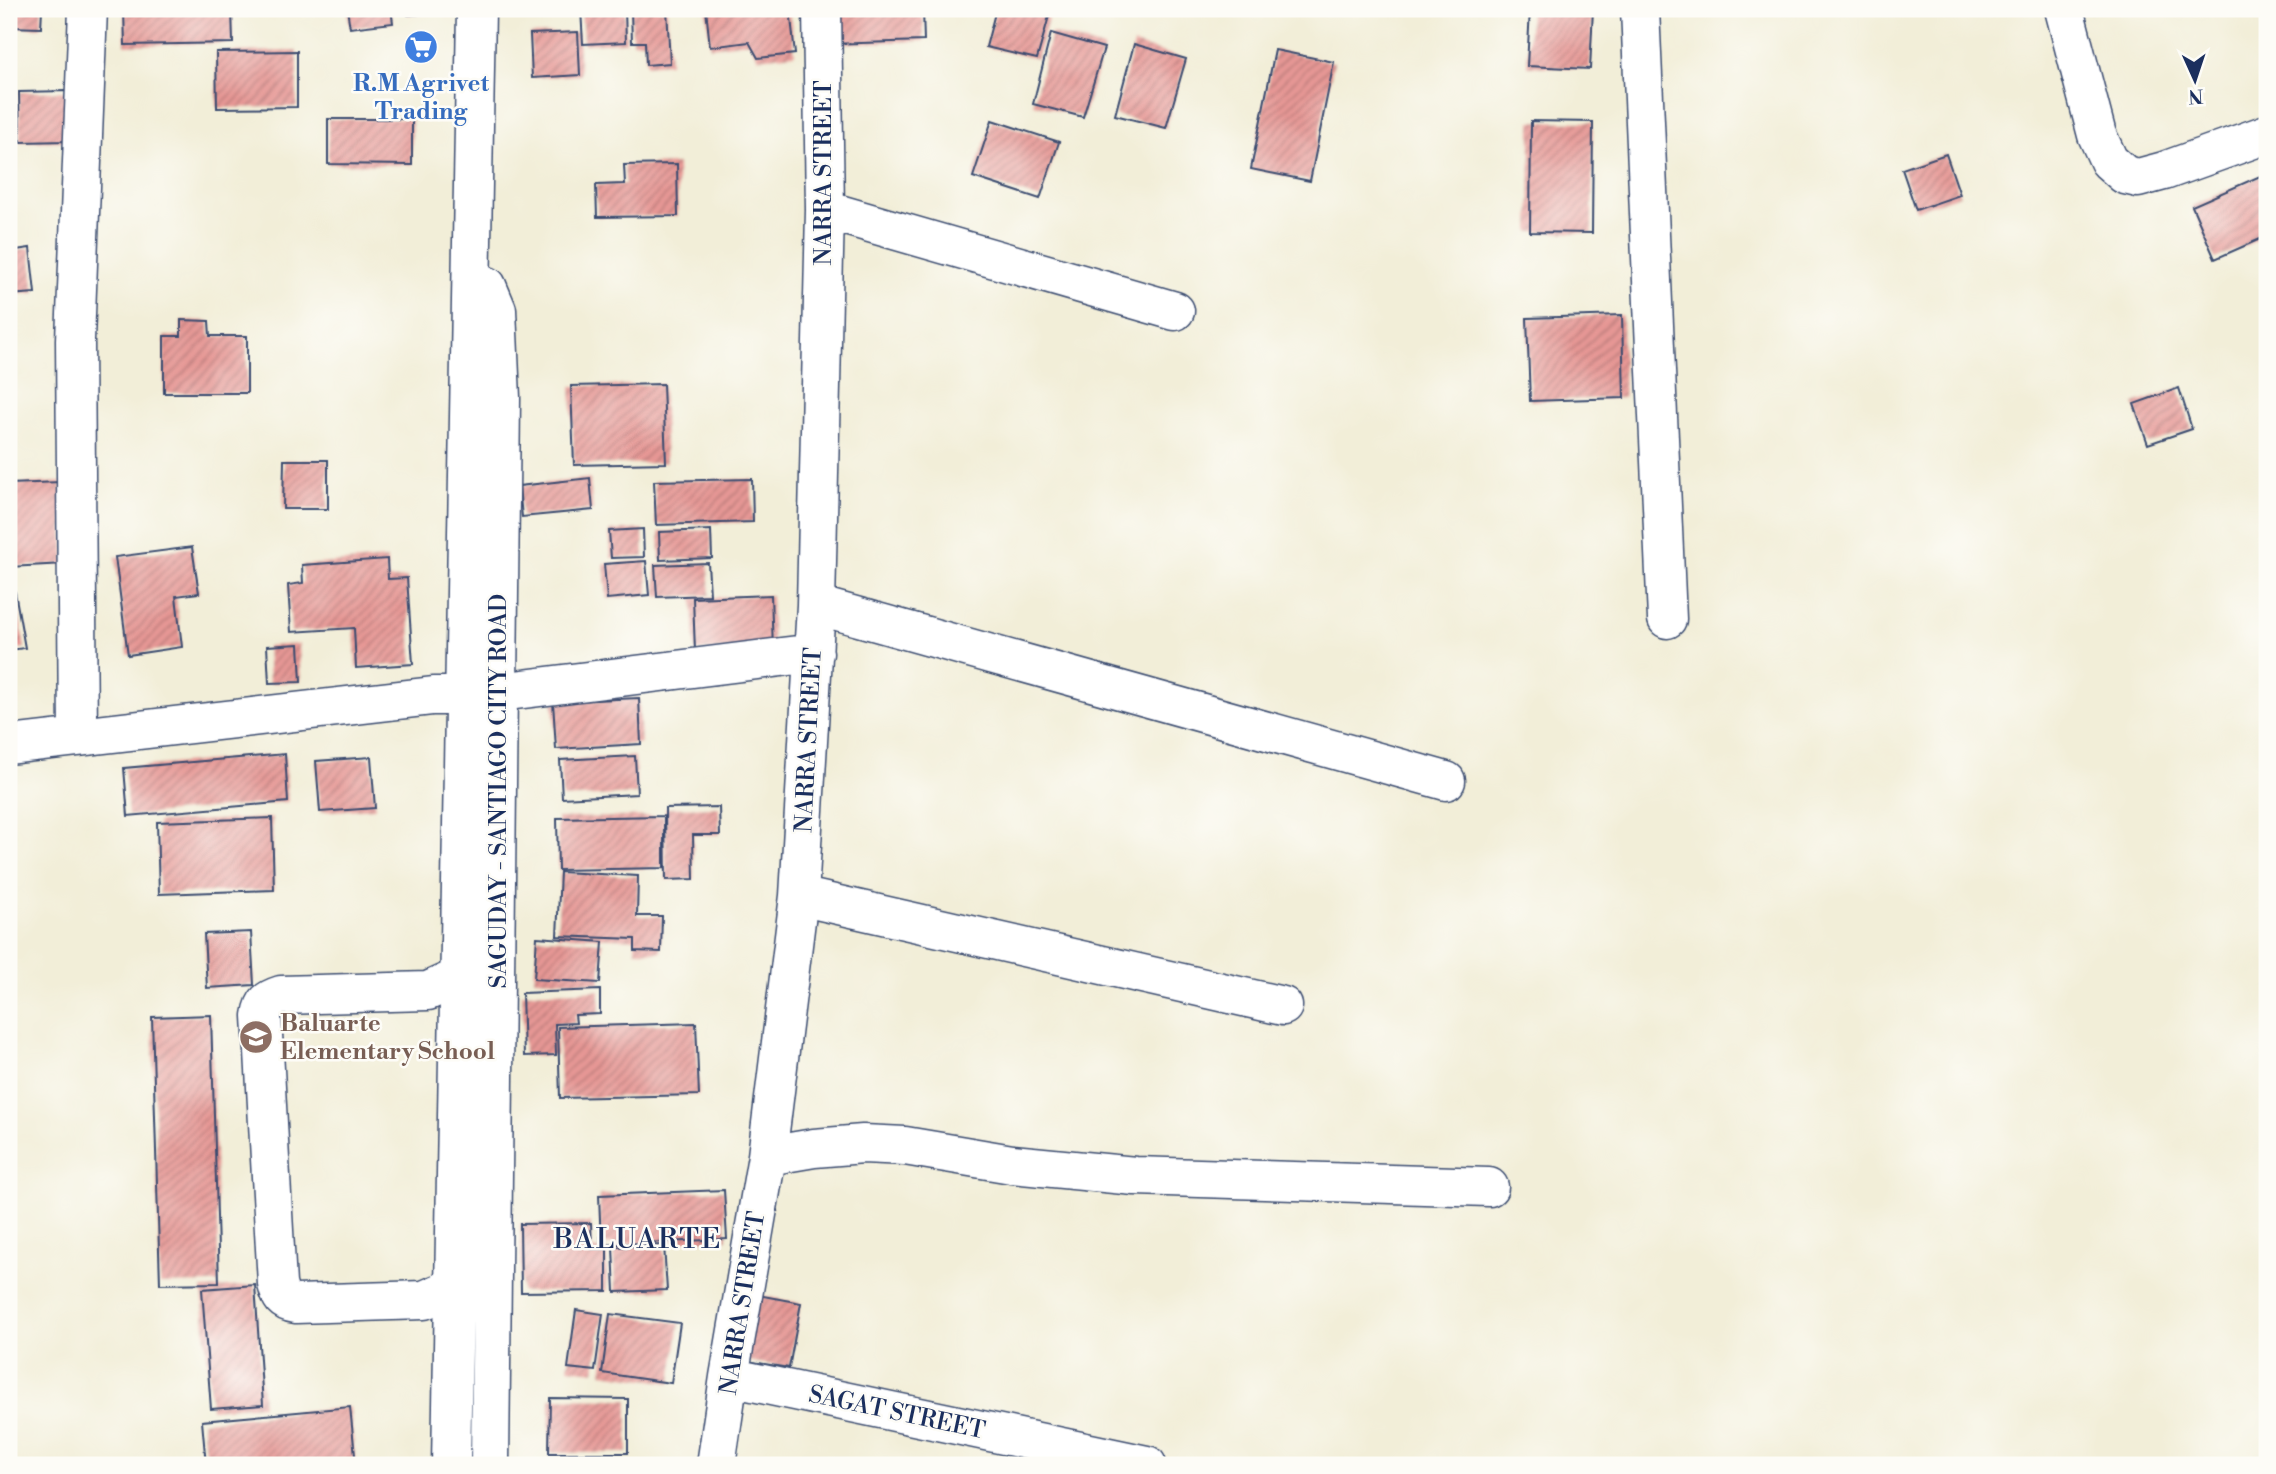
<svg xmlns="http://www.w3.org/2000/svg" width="2276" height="1474" viewBox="0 0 2276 1474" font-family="'Libre Bodoni',serif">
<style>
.building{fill:url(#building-hatch)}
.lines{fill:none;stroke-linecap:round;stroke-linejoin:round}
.minor-casing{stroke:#3b4c70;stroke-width:41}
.major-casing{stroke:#3b4c70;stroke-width:41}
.minor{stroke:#fff;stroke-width:38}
.major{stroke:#fff;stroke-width:38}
.labels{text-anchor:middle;stroke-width:5;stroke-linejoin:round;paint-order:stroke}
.shop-label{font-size:24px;font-weight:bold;fill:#366cbe;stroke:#fdfcf7}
.street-label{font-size:24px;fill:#1b2f5e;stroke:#fdfcf7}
.education-label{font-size:24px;font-weight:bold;fill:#785e54;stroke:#fdfcf7;text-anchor:start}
.quarter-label{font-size:28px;letter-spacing:2px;fill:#1b2f5e;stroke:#fdfcf7}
</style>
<defs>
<pattern id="building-hatch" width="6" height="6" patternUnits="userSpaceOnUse" patternTransform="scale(1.75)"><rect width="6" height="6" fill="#e69794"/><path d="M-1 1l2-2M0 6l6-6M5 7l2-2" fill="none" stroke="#ba7c7c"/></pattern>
</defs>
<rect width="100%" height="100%" fill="#fdfcf7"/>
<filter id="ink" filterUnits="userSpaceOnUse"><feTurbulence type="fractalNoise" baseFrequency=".0143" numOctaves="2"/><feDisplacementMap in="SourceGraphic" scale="14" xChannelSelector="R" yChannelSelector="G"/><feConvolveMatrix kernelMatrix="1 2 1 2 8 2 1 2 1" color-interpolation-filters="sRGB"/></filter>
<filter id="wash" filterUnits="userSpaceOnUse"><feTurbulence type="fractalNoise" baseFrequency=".00686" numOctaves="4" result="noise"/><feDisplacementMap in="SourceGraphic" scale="28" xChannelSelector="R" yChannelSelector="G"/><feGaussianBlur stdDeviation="1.57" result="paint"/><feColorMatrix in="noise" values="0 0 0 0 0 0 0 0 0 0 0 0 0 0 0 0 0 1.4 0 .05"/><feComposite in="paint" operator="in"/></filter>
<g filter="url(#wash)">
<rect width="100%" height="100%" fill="#f2eed8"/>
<g id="blocks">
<!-- building -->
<path class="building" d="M 9,9 L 42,9 L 41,28 L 9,27 Z
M 124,9 L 232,9 L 233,43 L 125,45 Z
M 347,9 L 391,9 L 393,23 L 350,28 Z
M 408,9 L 446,9 L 446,12 L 408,15 Z
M 581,9 L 625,9 L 626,42 L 583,44 Z
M 631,9 L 667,9 L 670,63 L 646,65 L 645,42 L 632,42 Z
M 706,9 L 790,9 L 795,54 L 758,58 L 749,42 L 710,47 Z
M 828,9 L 923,9 L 924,41 L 829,44 Z
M 996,9 L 1051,9 L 1037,59 L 986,47 Z
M 1530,9 L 1593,9 L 1590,69 L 1527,66 Z
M 578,32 L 580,75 L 532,78 L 530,34 Z
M 1051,33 L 1104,48 L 1083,117 L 1033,104 Z
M 1134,44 L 1186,59 L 1166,128 L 1115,115 Z
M 1275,50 L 1334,62 L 1310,181 L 1251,169 Z
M 297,51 L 297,107 L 217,108 L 216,52 Z
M 67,91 L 69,141 L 20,142 L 19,92 Z
M 328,119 L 412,119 L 412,165 L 328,164 Z
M 992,120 L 1059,142 L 1040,199 L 973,177 Z
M 1531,121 L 1593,122 L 1592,233 L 1530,232 Z
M 1946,154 L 1960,195 L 1916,210 L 1902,169 Z
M 677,164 L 678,216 L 597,217 L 596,185 L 625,184 L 624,165 Z
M 2267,173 L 2267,236 L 2215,259 L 2192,206 Z
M 30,248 L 35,293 L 9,295 L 9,251 Z
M 1622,315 L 1624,398 L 1530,401 L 1527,318 Z
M 181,320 L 209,321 L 210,336 L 247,336 L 247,393 L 164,393 L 164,336 L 181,336 Z
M 663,384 L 666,463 L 574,465 L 571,386 Z
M 2179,388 L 2192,429 L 2148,444 L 2134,404 Z
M 284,460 L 328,460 L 328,509 L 283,509 Z
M 590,478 L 593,510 L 522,517 L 519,486 Z
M 752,479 L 753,522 L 656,525 L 654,481 Z
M 61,482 L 65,564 L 9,567 L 9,484 Z
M 643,529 L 644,557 L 611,558 L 609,531 Z
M 711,530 L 712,558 L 660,560 L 659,532 Z
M 192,547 L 199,593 L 176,596 L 182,647 L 128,655 L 115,557 Z
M 387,559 L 388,579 L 407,578 L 413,664 L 356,668 L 354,628 L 291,632 L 288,585 L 303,583 L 302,565 Z
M 646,561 L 649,595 L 607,599 L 604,564 Z
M 708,563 L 710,595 L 657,597 L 655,565 Z
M 15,592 L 25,648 L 9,650 L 9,593 Z
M 771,595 L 773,648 L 695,651 L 693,598 Z
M 299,644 L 301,682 L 269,683 L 267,646 Z
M 639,698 L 641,744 L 556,749 L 553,702 Z
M 285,754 L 288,802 L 128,816 L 124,768 Z
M 635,756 L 637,794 L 562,798 L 560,760 Z
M 371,757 L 375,808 L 320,812 L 316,761 Z
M 719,807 L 720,835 L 693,835 L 694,879 L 666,880 L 665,808 Z
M 664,816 L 664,868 L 558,870 L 557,818 Z
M 272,818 L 274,890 L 159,894 L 157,822 Z
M 560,872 L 638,876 L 637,916 L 662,916 L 661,952 L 635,951 L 635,939 L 557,936 Z
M 251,932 L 254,985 L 207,988 L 204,934 Z
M 537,937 L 603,942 L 600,983 L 534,979 Z
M 600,990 L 600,1014 L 575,1015 L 576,1023 L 555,1024 L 556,1055 L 524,1056 L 522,993 Z
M 211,1015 L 219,1283 L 160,1284 L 152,1017 Z
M 696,1023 L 699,1095 L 560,1098 L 558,1027 Z
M 724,1190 L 727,1239 L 601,1245 L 599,1195 Z
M 591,1223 L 592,1249 L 607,1249 L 607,1291 L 521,1292 L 520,1224 Z
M 664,1245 L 667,1290 L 615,1292 L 613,1247 Z
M 255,1285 L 263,1405 L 211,1409 L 202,1289 Z
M 753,1294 L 801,1303 L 789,1368 L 741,1360 Z
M 576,1310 L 603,1314 L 595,1371 L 568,1368 Z
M 610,1314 L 680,1323 L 671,1383 L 602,1373 Z
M 550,1398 L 628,1399 L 628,1453 L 549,1453 Z
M 350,1407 L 356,1465 L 206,1465 L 202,1421 Z"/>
</g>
</g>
<g filter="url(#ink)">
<use href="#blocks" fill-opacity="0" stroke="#3b4c70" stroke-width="2"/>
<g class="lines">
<!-- minor casing -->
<g class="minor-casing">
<path id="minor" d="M 1640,9 L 1667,619
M 2064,9 L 2097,135 L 2109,161 L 2125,175 L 2138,178 L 2164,171 L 2267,134
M 825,210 L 1175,311
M 816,605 L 1446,781
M 78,737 L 75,340 L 88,9
M 9,745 L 433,696 L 467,696 L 814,653
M 799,896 L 1283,1006
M 767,1156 L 814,1148 L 863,1144 L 905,1146 L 1012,1164 L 1135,1176 L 1489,1187
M 484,1287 L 454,1287 L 424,1300 L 296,1304 C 283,1302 280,1297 277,1284 L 262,1016 C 264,1002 268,999 281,995 L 428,991 L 459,977 L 490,978
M 729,1377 L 1147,1465
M 716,1465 L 729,1377 L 767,1156 L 799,896 L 816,605 L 825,210 L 822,9"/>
</g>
<!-- major casing -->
<g class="major-casing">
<path id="major" d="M 487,286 L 497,310 L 501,398 L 490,1465
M 451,1465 L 476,9"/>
</g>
<!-- minor -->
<use href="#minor" class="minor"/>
<!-- major -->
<use href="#major" class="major"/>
</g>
</g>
<!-- icons -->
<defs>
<g id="supermarket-disc" transform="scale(1.75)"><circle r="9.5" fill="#3f7fe0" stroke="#fdfcf7"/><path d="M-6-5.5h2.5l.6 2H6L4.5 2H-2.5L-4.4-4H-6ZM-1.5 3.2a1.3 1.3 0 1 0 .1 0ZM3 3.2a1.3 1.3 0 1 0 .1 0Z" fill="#fff"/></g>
<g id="school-disc" transform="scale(1.75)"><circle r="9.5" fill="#8d6e63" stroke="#fdfcf7"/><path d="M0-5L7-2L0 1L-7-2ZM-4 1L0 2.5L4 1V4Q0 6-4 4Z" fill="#fff"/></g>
</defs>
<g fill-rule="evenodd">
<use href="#supermarket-disc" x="421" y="47"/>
<use href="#school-disc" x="256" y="1037"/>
</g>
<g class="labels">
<!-- shop labels -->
<g class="shop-label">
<text x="421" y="91">R.M Agrivet<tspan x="421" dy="28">Trading</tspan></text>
</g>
<!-- street labels -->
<g class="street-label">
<text transform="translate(823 173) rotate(-90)" y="8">NARRA STREET</text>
<text transform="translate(808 740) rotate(-87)" y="8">NARRA STREET</text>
<text transform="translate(498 791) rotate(-90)" y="8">SAGUDAY - SANTIAGO CITY ROAD</text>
<text transform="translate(742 1303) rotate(-81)" y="8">NARRA STREET</text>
<text transform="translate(897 1412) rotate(12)" y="8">SAGAT STREET</text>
</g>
<!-- education labels -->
<g class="education-label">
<text x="280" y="1031">Baluarte<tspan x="280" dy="28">Elementary School</tspan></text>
</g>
<!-- quarter labels -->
<g class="quarter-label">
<text x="638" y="1248">BALUARTE</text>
</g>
</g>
<!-- margin -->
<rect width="2276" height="1474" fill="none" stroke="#fdfcf7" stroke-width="35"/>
<!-- north arrow -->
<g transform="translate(2195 80) rotate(177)" stroke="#fdfcf7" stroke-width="5" paint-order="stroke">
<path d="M0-5L12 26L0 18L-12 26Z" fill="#1b2f5e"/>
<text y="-10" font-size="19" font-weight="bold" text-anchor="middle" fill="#1b2f5e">N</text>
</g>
</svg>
